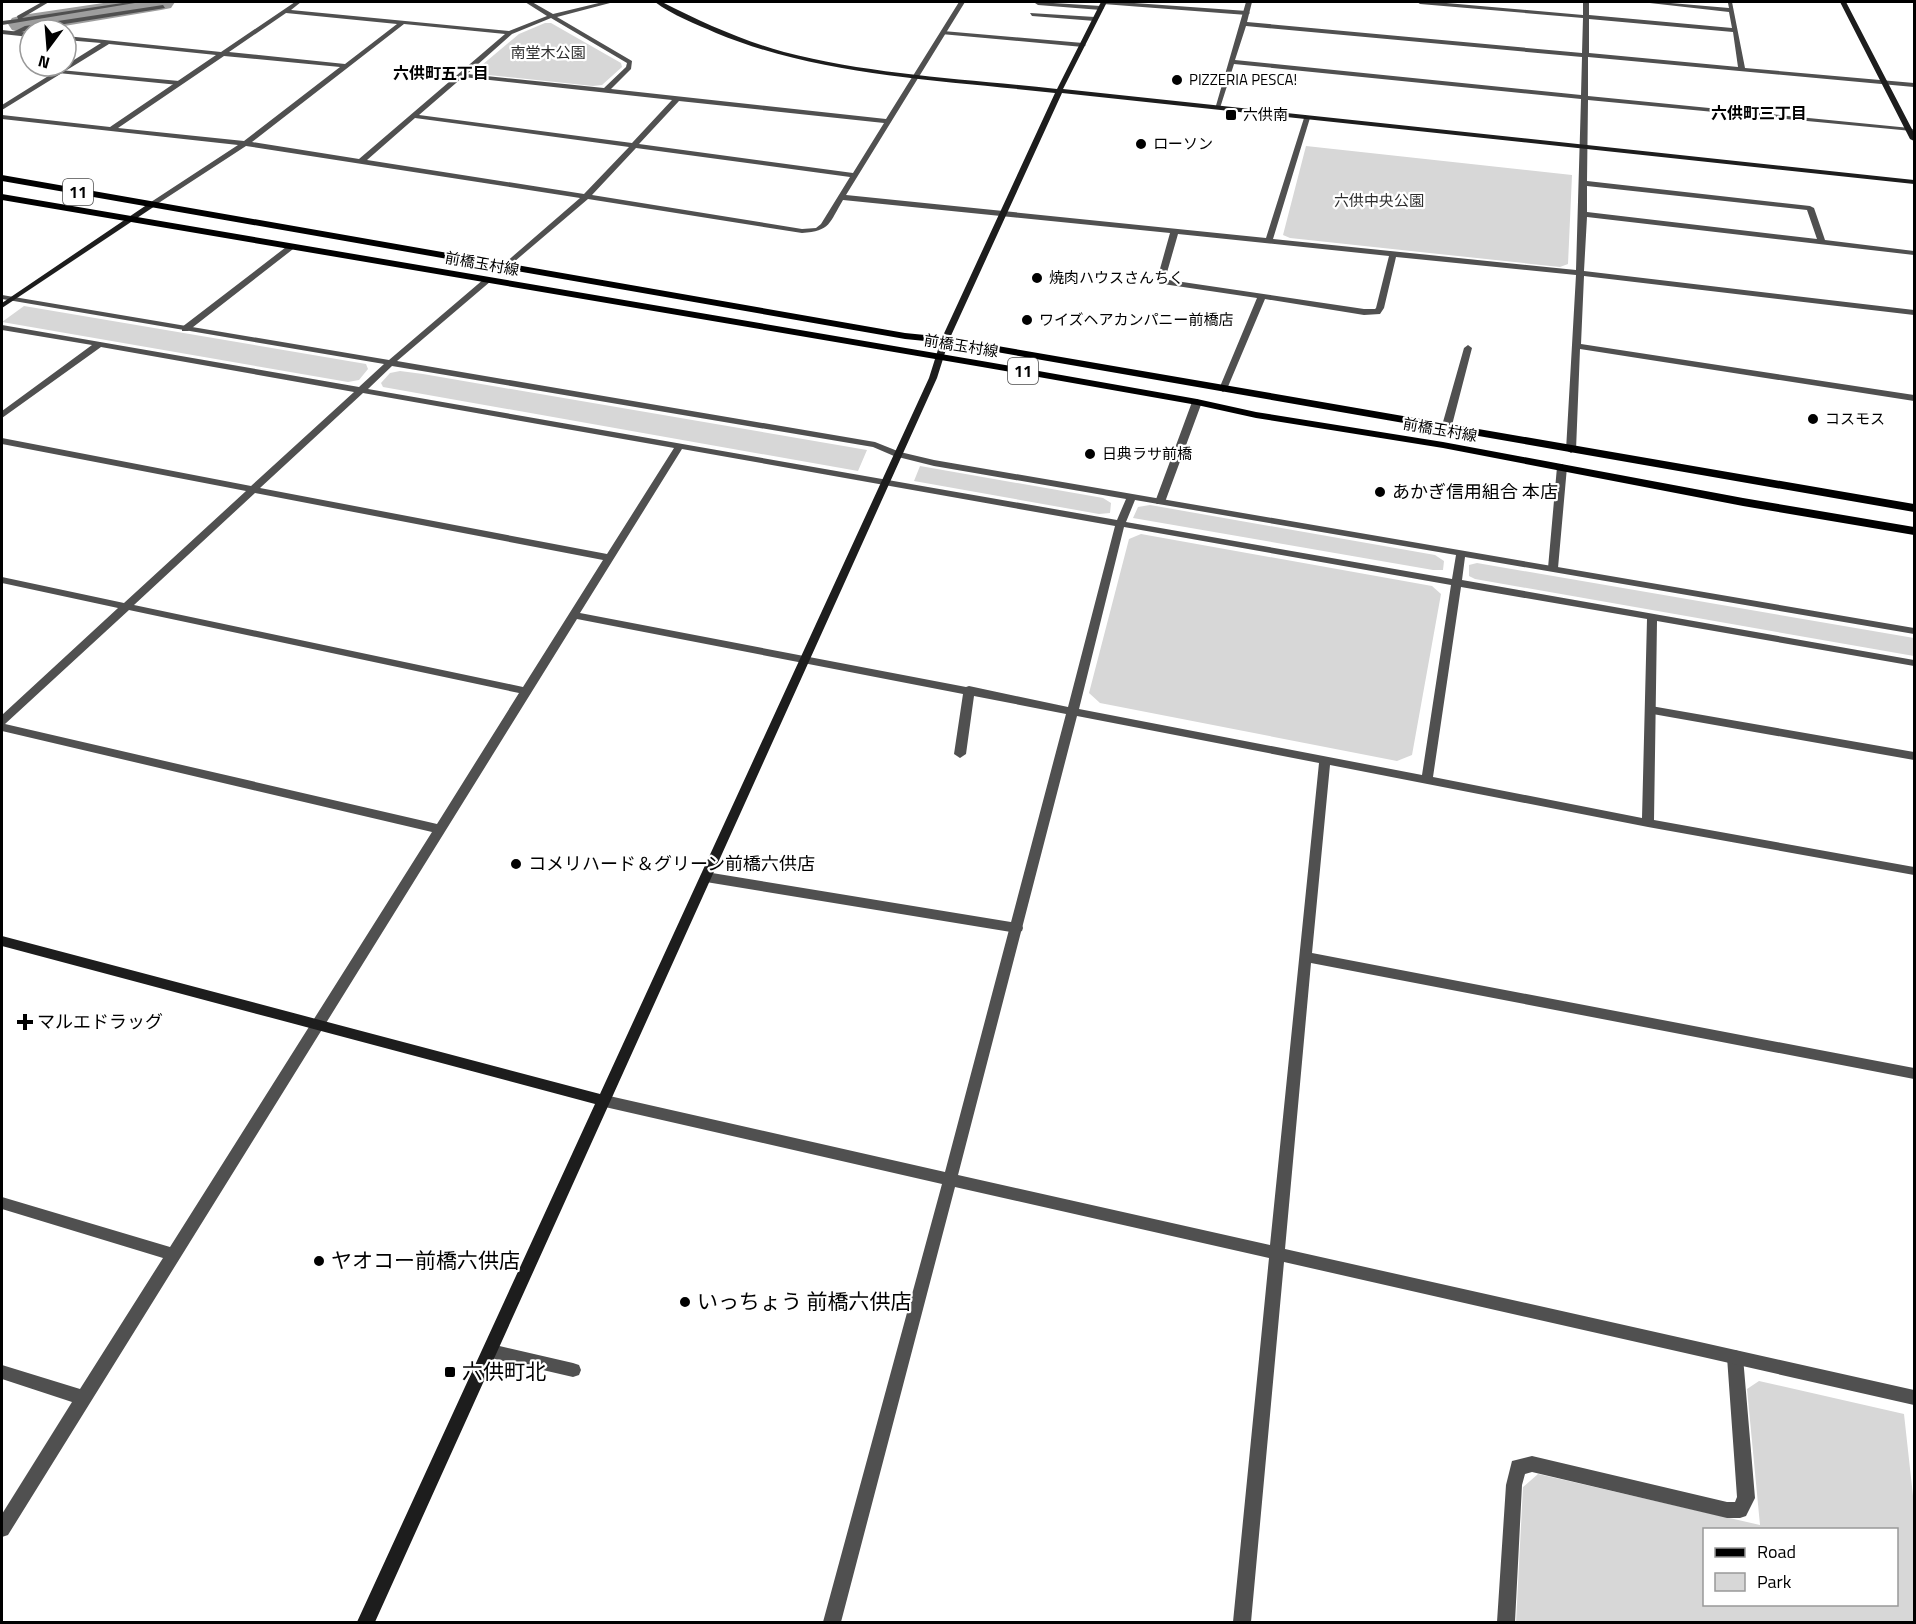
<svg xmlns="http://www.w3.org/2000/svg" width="1916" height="1624" viewBox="0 0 1916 1624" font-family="'Titillium Web','Noto Sans JP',sans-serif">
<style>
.green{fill:#d7d7d7;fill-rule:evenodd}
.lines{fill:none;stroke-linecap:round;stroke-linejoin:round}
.river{fill:#9e9e9e;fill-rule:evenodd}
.lane{fill:#505050;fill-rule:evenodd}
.street{fill:#505050;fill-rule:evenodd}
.secondary{fill:#1d1d1d;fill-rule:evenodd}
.primary{fill:#000;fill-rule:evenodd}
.poi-dot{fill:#000;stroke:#fff;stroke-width:2}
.labels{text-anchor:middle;stroke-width:4.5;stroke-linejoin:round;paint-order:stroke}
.far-park-label{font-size:15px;fill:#2e2e2e;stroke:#fff}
.far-poi-label{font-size:15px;fill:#000;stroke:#fff;text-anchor:start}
.far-street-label{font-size:15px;fill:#000;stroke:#fff}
.far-neighbourhood-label{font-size:16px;font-weight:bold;fill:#000;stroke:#fff}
.shield{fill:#fff;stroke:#4c4c4c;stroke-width:1.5}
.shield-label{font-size:16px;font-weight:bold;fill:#000}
.poi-label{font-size:18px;fill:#000;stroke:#fff;text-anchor:start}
.near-poi-label{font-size:21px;fill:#000;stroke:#fff;text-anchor:start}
</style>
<rect width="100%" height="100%" fill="#fff"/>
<!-- green -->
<path class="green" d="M 545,23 L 551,23 L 621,63 L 622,67 L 602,85 L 593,86 L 479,74 L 476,70 L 519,34 Z
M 1306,146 L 1572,175 L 1568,264 L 1560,267 L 1290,238 L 1283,235 Z
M 24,306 L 366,364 L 368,369 L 359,380 L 348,382 L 2,322 Z
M 400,371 L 423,374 L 867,450 L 858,471 L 383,387 L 381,383 L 390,373 Z
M 920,466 L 1103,498 L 1111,503 L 1110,513 L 1099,514 L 914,481 Z
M 1150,505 L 1435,555 L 1444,561 L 1443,570 L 1433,570 L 1133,518 L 1138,507 Z
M 1141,534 L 1432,586 L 1441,594 L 1412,755 L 1397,761 L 1100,703 L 1089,693 L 1129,539 Z
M 1477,563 L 1914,638 L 1914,656 L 1475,579 L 1469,576 L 1469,565 Z
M 1759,1381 L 1904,1414 L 1914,1505 L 1914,1622 L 1516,1622 L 1523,1487 L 1538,1474 L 1760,1525 L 1747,1389 ZM 1704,1530 L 1896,1530 L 1896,1604 L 1704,1604 Z"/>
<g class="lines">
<!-- river -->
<path class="river" d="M 110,2 L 175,2 L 171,8 L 161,10 L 22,33 L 12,30 L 8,24 L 12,18 L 22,15 Z"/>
<!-- lane -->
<path class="lane" d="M 1037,2 L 1101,6 L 1104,8 L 1101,10 L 1038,5 L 1035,3 Z
M 1100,2 L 1120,2 L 1247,11 L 1250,13 L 1247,15 L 1103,4 Z
M 163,5 L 165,8 L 27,30 L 14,35 L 11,33 L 25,26 Z
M 1030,13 L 1095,17 L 1098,19 L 1095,21 L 1032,16 Z
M 943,31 L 1083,43 L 1086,45 L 1083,47 L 941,34 L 941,32 Z
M 60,70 L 179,81 L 182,83 L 179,85 L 58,73 L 58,71 Z
M 290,244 L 297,246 L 188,331 L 182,331 L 182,327 Z
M 1197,399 L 1202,402 L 1165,502 L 1163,504 L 1157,504 L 1155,502 L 1192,402 Z
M 1562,464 L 1567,467 L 1558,568 L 1553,571 L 1548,568 L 1557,467 Z
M 1651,706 L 1914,752 L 1914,760 L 1647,713 L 1645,710 Z
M 706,872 L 1017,923 L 1022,925 L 1023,928 L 1022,931 L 1017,933 L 706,882 L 702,880 L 700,877 L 702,874 Z
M 491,1344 L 573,1363 L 579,1365 L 581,1370 L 579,1375 L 573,1377 L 491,1358 L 485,1356 L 483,1351 L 485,1346 Z
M 1735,1350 L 1741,1352 L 1743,1357 L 1755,1498 L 1746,1516 L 1740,1518 L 1727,1518 L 1532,1472 L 1525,1474 L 1522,1485 L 1515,1622 L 1497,1622 L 1506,1485 L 1512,1461 L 1532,1456 L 1727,1502 L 1735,1502 L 1737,1497 L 1727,1357 L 1729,1352 Z"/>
<!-- street -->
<path class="street" d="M 42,2 L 49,2 L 22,18 L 129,2 L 141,2 L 2,25 L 2,21 L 18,19 L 17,16 Z
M 295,2 L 301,2 L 291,10 L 509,31 L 547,16 L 525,2 L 532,2 L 553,14 L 603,2 L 611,2 L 610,3 L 557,17 L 632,61 L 631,69 L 611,89 L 886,119 L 959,2 L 965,2 L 846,195 L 1266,238 L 1304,118 L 1307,116 L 1310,118 L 1273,239 L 1576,270 L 1581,99 L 1234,64 L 1220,108 L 1215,109 L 1246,2 L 1252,2 L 1247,22 L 1582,53 L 1583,18 L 1420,4 L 1417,2 L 1435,2 L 1583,15 L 1583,2 L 1589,2 L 1589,15 L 1732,28 L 1729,12 L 1641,2 L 1659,2 L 1729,8 L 1728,3 L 1732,2 L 1745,68 L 1914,83 L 1914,87 L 1588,57 L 1588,96 L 1910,128 L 1914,130 L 1912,131 L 1588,100 L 1587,181 L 1810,206 L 1814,208 L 1825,240 L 1914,251 L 1914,255 L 1587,217 L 1584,271 L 1914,310 L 1914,315 L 1584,276 L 1581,344 L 1914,395 L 1914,401 L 1580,349 L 1576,450 L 1571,453 L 1566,450 L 1576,275 L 1396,257 L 1384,308 L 1380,314 L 1364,315 L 1265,299 L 1227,389 L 1223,392 L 1219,389 L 1257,298 L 1163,284 L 1158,276 L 1170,233 L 843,200 C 829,223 831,231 802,233 L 588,199 L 508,267 L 505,267 L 505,263 L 580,198 L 246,146 L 154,206 L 151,206 L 151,202 L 238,145 L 2,119 L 2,115 L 110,127 L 216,55 L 109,44 L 2,110 L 2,105 L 101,43 L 66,40 L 66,36 L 221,52 ZM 286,13 L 397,24 L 345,64 L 229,52 ZM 551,18 L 627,63 L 626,67 L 604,88 L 467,74 L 512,34 ZM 1589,19 L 1733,32 L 1738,67 L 1589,53 ZM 404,24 L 505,34 L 359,159 L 252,142 ZM 1246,26 L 1582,57 L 1581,95 L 1235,60 ZM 224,56 L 340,67 L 244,141 L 118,128 ZM 463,77 L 672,100 L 632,143 L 419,115 ZM 679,101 L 884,123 L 853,173 L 639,144 ZM 415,118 L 629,147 L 584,194 L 367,160 ZM 636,148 L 850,177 L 821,224 L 816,228 L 802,229 L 592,195 ZM 1587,186 L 1807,210 L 1817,239 L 1587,212 ZM 1178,234 L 1389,256 L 1376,308 L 1375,309 L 1364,309 L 1169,280 L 1166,276 Z
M 2,30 L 30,33 L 30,37 L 2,34 Z
M 484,279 L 491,281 L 397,361 L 875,442 L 900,452 L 934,460 L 1914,628 L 1914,634 L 1465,557 L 1462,580 L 1914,660 L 1914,666 L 1657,621 L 1654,820 L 1914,867 L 1914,875 L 1648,827 L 1330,765 L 1312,953 L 1914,1068 L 1914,1079 L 1311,963 L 1285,1249 L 1914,1390 L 1914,1405 L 1284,1262 L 1251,1622 L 1233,1622 L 1269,1258 L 955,1187 L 841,1622 L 823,1622 L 942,1184 L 605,1107 L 600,1105 L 598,1101 L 600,1097 L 605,1095 L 945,1172 L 1066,714 L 974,696 L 966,754 L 960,758 L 954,754 L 963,694 L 577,619 L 8,1535 L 2,1537 L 2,1514 L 72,1402 L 2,1379 L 2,1365 L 80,1389 L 163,1258 L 2,1209 L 2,1197 L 170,1247 L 432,832 L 2,731 L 2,715 L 118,608 L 2,583 L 2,577 L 124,603 L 246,491 L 2,444 L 2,438 L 251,486 L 354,392 L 101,347 L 2,418 L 2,411 L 92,345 L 2,330 L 2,325 L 359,387 L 384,364 L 2,299 L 2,295 L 389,360 ZM 392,366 L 873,447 L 894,456 L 934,466 L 1126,499 L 1117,520 L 368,389 ZM 363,393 L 674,448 L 607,554 L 260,488 ZM 682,449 L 1115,526 L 1068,707 L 969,686 L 966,687 L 580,613 ZM 255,493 L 603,560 L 523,687 L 134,605 ZM 1135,500 L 1456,555 L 1452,579 L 1126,522 ZM 1124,527 L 1451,585 L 1422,775 L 1079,709 ZM 1461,587 L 1647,619 L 1642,818 L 1433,777 ZM 129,610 L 519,693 L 437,824 L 5,724 ZM 1077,716 L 1319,763 L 1270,1245 L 958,1175 Z
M 1468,345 L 1472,348 L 1451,429 L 1446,432 L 1443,431 L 1441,429 L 1464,348 Z"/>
<!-- secondary -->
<path class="secondary" d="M 655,2 L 662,2 C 701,22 741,40 784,52 C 873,75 966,79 1057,89 L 1101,2 L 1107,2 L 1063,89 L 1914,180 L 1914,184 L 1062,93 L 949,340 L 937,378 L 375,1622 L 357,1622 L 595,1104 L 2,946 L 2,936 L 600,1094 L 929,378 L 941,340 L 1055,93 C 941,80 823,77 716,33 C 696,24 672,15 655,2 Z
M 1840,2 L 1846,2 L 1914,133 L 1914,141 L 1910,139 Z
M 151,202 L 158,204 L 2,308 L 2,303 Z"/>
<!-- primary -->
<path class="primary" d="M 2,175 L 905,333 L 945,337 L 1914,504 L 1914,512 L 945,343 L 905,339 L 2,181 Z
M 2,194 L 982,361 L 1197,399 L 1256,412 L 1443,442 L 1743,498 L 1914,527 L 1914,535 L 1743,506 L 1443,448 L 1256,418 L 1197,405 L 982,367 L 2,200 Z"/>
</g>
<!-- markers -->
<g class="poi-dot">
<circle cx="1177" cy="80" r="6"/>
<rect x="1225" y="109" width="12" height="12" rx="3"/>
<circle cx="1141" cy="144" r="6"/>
<circle cx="1037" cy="278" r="6"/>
<circle cx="1027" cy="320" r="6"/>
<circle cx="1813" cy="419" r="6"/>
<circle cx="1090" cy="454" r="6"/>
<circle cx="1380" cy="492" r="6"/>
<circle cx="516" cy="864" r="6"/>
<path d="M22 1013h6v6h6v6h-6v6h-6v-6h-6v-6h6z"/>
<circle cx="319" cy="1261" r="6"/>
<circle cx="685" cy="1302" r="6"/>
<rect x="444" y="1366" width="12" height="12" rx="3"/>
</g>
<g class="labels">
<!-- far-park labels -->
<g class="far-park-label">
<text x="548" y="58">南堂木公園</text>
<text x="1379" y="206">六供中央公園</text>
</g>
<!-- far-poi labels -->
<g class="far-poi-label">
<text x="1189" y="85">PIZZERIA PESCA!</text>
<text x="1243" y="120">六供南</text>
<text x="1153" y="149">ローソン</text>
<text x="1049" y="283">焼肉ハウスさんちく</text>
<text x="1039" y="325">ワイズヘアカンパニー前橋店</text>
<text x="1825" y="424">コスモス</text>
<text x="1102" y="459">日典ラサ前橋</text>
</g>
<!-- far-street labels -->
<g class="far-street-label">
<text transform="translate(482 264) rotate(10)" y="5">前橋玉村線</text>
<text transform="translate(961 346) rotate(9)" y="5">前橋玉村線</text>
<text transform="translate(1440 430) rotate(10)" y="5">前橋玉村線</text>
</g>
<!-- far-neighbourhood labels -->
<g class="far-neighbourhood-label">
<text x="441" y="79">六供町五丁目</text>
<text x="1759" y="119">六供町三丁目</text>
</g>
<!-- shield labels -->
<g class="shield">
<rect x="63" y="179" width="30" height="26" rx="4.5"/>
<rect x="1008" y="358" width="30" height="26" rx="4.5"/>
</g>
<g class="shield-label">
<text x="78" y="198">11</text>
<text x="1023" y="377">11</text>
</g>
<!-- poi labels -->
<g class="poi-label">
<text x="1392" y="498">あかぎ信用組合 本店</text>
<text x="528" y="870">コメリハード＆グリーン前橋六供店</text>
<text x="37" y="1028">マルエドラッグ</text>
</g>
<!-- near-poi labels -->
<g class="near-poi-label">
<text x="331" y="1268">ヤオコー前橋六供店</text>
<text x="697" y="1309">いっちょう 前橋六供店</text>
<text x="462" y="1379">六供町北</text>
</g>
</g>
<!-- border -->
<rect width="1916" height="1624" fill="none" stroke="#000000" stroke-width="6"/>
<!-- legend -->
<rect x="1703" y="1528" width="195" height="78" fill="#ffffff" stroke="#999999" stroke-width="1.5"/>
<rect x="1715" y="1548" width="30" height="9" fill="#000000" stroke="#999999" stroke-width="1.5"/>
<text x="1757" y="1558" font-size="18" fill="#000000">Road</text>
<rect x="1715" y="1573" width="30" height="18" fill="#d7d7d7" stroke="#999999" stroke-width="1.5"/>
<text x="1757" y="1588" font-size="18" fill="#000000">Park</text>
<!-- north arrow -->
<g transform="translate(48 48) rotate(196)"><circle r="28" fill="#ffffff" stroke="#999999" stroke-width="1.5"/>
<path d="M0-4.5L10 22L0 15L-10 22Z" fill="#000000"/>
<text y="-9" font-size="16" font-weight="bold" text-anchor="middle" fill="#000000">N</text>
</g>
</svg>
